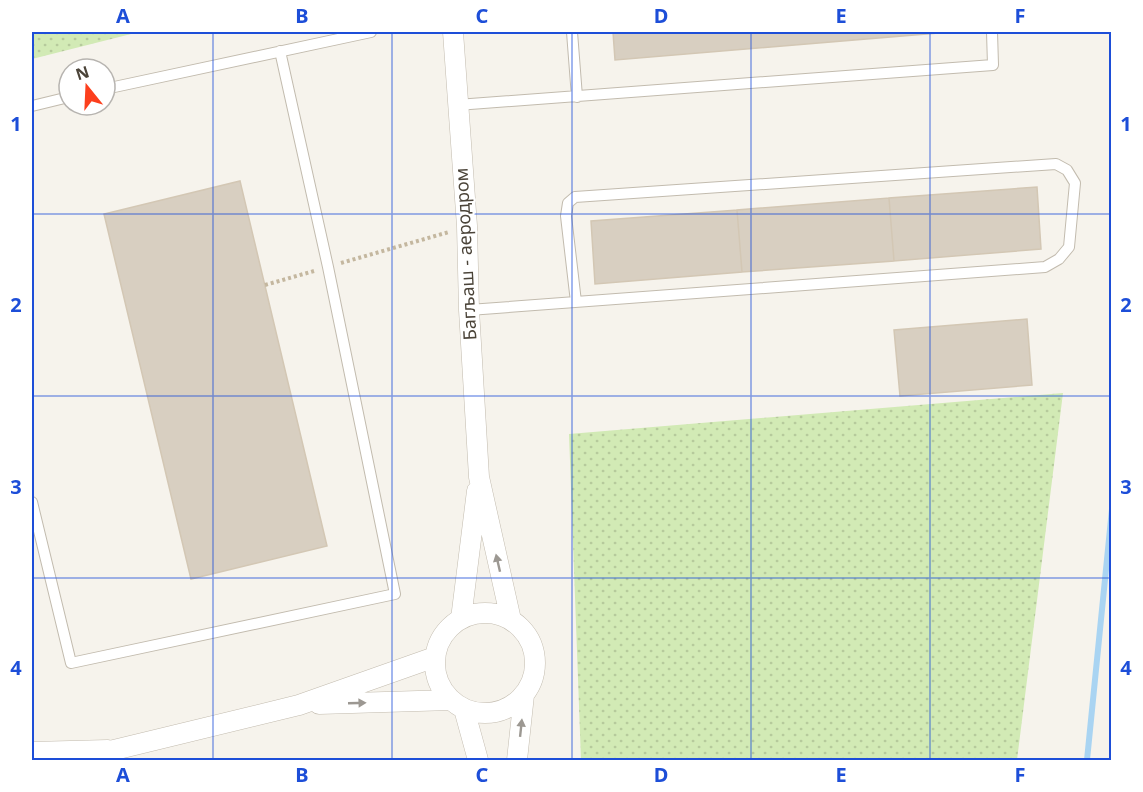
<svg xmlns="http://www.w3.org/2000/svg" width="1143" height="792" viewBox="0 0 1143 792" font-family="'Noto Sans',sans-serif">
<style>
.grass{fill:url(#grass-dots)}
.lines{fill:none;stroke-linecap:round;stroke-linejoin:round}
.stream{stroke:#a9d4f2;stroke-width:6}
.building{fill:#d8cfc1;stroke:#d3c7b4;stroke-width:1.5}
.lane-casing{stroke:#c2bbae;stroke-width:12}
.street-casing{stroke:#c2bbae;stroke-width:21}
.path{stroke:#c4b79f;stroke-width:4;stroke-dasharray:3 3;stroke-linecap:butt}
.lane{stroke:#fff;stroke-width:10}
.street{stroke:#fff;stroke-width:20}
.oneway{fill:#9c9892}
.grid{fill:none;stroke:#1d4ed8;stroke-width:1.5;stroke-opacity:0.55}
.labels{text-anchor:middle;stroke-width:4.5;stroke-linejoin:round;paint-order:stroke}
.street-label{font-size:18px;fill:#4b4439;stroke:#fff}
.neatline{fill:none;stroke:#1d4ed8;stroke-width:2}
.grid-label{font-size:20px;text-anchor:middle;font-weight:bold;fill:#1d4ed8}
</style>
<defs>
<pattern id="grass-dots" width="8" height="8" patternUnits="userSpaceOnUse" patternTransform="scale(1.5)"><rect width="8" height="8" fill="#d2eab5"/><path d="M2 2h.1M6 6h.1" fill="none" stroke="#b6ca9c" stroke-width="1.8" stroke-linecap="round"/></pattern>
</defs>
<rect width="100%" height="100%" fill="#f6f3ec"/>
<!-- grass -->
<path class="grass" d="M 32,32 L 139,32 L 32,59 Z
M 1063,393 L 1017,760 L 581,760 L 569,434 Z"/>
<g class="lines">
<!-- stream -->
<path class="stream" d="M 1087,760 L 1112,509"/>
</g>
<!-- building -->
<path class="building" d="M 613,32 L 938,32 L 938,33 L 615,60 Z
M 240,181 L 327,546 L 191,579 L 104,214 Z
M 1037,187 L 1041,249 L 894,261 L 889,198 Z
M 889,198 L 894,261 L 742,272 L 737,210 Z
M 737,210 L 742,272 L 595,284 L 591,221 Z
M 1027,319 L 1032,385 L 900,396 L 894,330 Z"/>
<g class="lines">
<!-- lane casing -->
<g class="lane-casing">
<path id="lane" d="M 572,32 L 577,97
M 105,89 L 371,32
M 457,105 L 993,65 L 992,32
M 32,106 L 69,97
M 469,310 L 1045,267 L 1059,259 L 1069,247 L 1075,183 L 1067,170 L 1056,164 L 575,197 L 568,203 L 566,216 L 576,302
M 32,502 L 71,663 L 395,594 L 328,267 L 280,51"/>
</g>
<!-- street casing -->
<g class="street-casing">
<path id="street" d="M 453,32 L 467,226 L 469,310 L 479,477 L 511,620
M435 663a50 50 0 1 1 100 0a50 50 0 1 1-100 0Z
M 461,619 L 477,491
M 319,704 L 451,700
M 464,709 L 478,760
M 32,752 L 108,750
M 91,760 L 114,750 L 299,705 L 435,657
M 517,760 L 524,695"/>
</g>
<!-- path -->
<path class="path" d="M 341,263 L 449,232
M 265,285 L 314,271"/>
<!-- lane -->
<use href="#lane" class="lane"/>
<!-- street -->
<use href="#street" class="street"/>
</g>
<!-- one-way arrows -->
<defs><path id="oneway-solid" d="M-6-.8H1V-3.2L6.5 0L1 3.2V.8H-6Z" transform="scale(1.5)"/></defs>
<g class="oneway">
<use href="#oneway-solid" transform="translate(498 563) rotate(-103)"/>
<use href="#oneway-solid" transform="translate(357 703) rotate(-2)"/>
<use href="#oneway-solid" transform="translate(521 728) rotate(-84)"/>
</g>
<!-- grid -->
<path class="grid" d="M 213,32 L 213,760M 392,32 L 392,760M 572,32 L 572,760M 751,32 L 751,760M 930,32 L 930,760M 32,214 L 1112,214M 32,396 L 1112,396M 32,578 L 1112,578"/>
<g class="labels">
<!-- street labels -->
<g class="street-label">
<text transform="translate(466 254) rotate(-93)" y="6">Багљаш - аеродром</text>
</g>
</g>
<!-- border -->
<rect width="1143" height="792" fill="none" stroke="#ffffff" stroke-width="66"/>
<!-- north arrow -->
<g transform="translate(87 87) rotate(342)"><circle r="28" fill="#ffffff" stroke="#b7b4b0" stroke-width="1.5"/>
<path d="M0-4.5L10 22L0 15L-10 22Z" fill="#fc3f1d"/>
<text y="-9" font-size="16" font-weight="bold" text-anchor="middle" fill="#4b4439">N</text>
</g>
<rect x="33" y="33" width="1077" height="726" class="neatline"/>
<g class="grid-label">
<text x="123" y="23">A</text>
<text x="302" y="23">B</text>
<text x="482" y="23">C</text>
<text x="661" y="23">D</text>
<text x="841" y="23">E</text>
<text x="1020" y="23">F</text>
<text x="16" y="131">1</text>
<text x="1126" y="131">1</text>
<text x="16" y="312">2</text>
<text x="1126" y="312">2</text>
<text x="16" y="494">3</text>
<text x="1126" y="494">3</text>
<text x="16" y="675">4</text>
<text x="1126" y="675">4</text>
<text x="123" y="782">A</text>
<text x="302" y="782">B</text>
<text x="482" y="782">C</text>
<text x="661" y="782">D</text>
<text x="841" y="782">E</text>
<text x="1020" y="782">F</text>
</g>
</svg>
